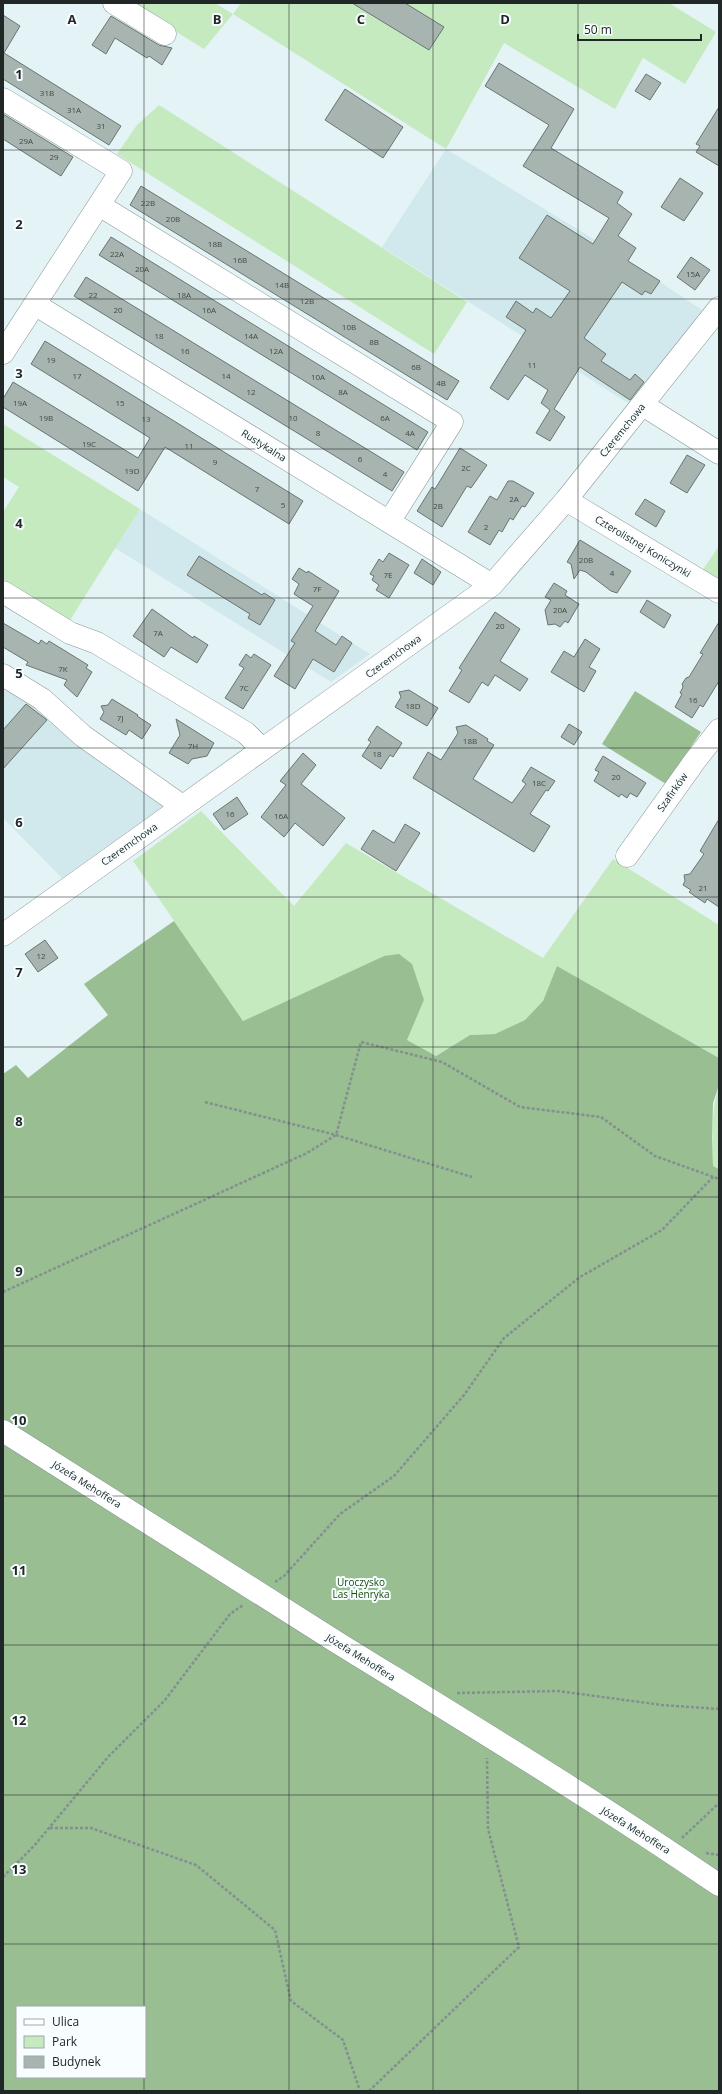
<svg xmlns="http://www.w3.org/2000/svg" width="722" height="2094" viewBox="0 0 722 2094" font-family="'Open Sans',sans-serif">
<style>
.built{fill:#d1e9ed}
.green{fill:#c6eabf}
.forest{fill:#99be92;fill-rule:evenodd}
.building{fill:#a7b4b0;stroke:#697571}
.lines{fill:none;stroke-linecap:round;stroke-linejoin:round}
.minor-casing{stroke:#889698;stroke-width:23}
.path{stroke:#848f90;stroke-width:2.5;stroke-dasharray:3 2;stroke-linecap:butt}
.minor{stroke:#fff;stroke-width:22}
.grid{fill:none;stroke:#212727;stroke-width:1;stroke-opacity:0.55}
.labels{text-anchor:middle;stroke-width:4;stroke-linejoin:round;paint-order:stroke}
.number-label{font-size:8px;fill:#424a49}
.street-label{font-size:10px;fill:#212727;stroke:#f8feff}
.park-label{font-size:10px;fill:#184a0e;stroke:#f8feff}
.grid-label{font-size:13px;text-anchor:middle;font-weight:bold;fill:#212727;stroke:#f8feff;stroke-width:4;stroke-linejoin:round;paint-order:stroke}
</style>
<rect width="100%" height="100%" fill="#e4f3f5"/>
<!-- built -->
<path class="built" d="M 446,149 L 618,254 L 702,310 L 631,405 L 382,247 Z
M 140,509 L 357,646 L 370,654 L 331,682 L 115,548 Z
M 3,690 L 30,700 L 65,735 L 115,771 L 167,803 L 62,878 L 3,818 Z"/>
<!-- green -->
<path class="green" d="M 130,3 L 215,3 L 233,14 L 241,3 L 669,3 L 716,32 L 685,84 L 643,58 L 615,109 L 504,43 L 446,149 L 233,14 L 204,49 Z
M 159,105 L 467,302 L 434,354 L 117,154 L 137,125 Z
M 3,424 L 140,509 L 70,620 L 3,579 L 3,512 L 19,487 L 3,477 Z
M 719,546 L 719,581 L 702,571 Z
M 201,811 L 294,906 L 346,843 L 543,958 L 613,859 L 719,925 L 719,1058 L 557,966 L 543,1001 L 525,1020 L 495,1034 L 470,1035 L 436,1056 L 407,1040 L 424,1000 L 384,956 L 243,1021 L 133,861 Z
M 719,1085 L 719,1169 L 713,1166 C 712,1138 711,1112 719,1085 Z"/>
<!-- forest -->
<path class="forest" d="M 635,691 L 701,732 L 666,784 L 602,744 Z
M 174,921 L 243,1021 L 384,956 L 399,954 L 412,964 L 424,1000 L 407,1040 L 436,1056 L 470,1035 L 495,1034 L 525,1020 L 543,1001 L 557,966 L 719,1058 L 719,1085 L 713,1103 L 712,1137 L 713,1166 L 719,1169 L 719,2091 L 3,2091 L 3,1074 L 16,1065 L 28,1078 L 108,1015 L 84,984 ZM 17,2007 L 145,2007 L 145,2077 L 17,2077 Z"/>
<!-- building -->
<path class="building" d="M 352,3 L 405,3 L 444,27 L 429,50 Z
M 3,15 L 20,26 L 4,53 L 121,126 L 109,145 L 3,79 Z
M 111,16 L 159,45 L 172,48 L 162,65 L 149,56 L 147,58 L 115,38 L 106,54 L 92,45 Z
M 499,63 L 574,109 L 551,148 L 623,192 L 617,203 L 632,214 L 618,236 L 636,248 L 628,261 L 660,281 L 651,294 L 645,291 L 642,295 L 622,282 L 584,338 L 606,354 L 601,361 L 630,380 L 635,374 L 644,382 L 630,400 L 580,367 L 554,409 L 565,417 L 550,441 L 536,433 L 550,410 L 541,403 L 548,390 L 525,375 L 508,400 L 490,388 L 526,330 L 506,317 L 516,301 L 533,313 L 536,308 L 551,318 L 570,291 L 519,258 L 547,215 L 593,244 L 609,218 L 523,166 L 549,125 L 485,86 Z
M 646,74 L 661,83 L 650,100 L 635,91 Z
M 345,89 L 403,127 L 383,158 L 325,120 Z
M 719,107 L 719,166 L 696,152 L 700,146 L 696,144 Z
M 3,114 L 73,157 L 61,176 L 3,139 Z
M 680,178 L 703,193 L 684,221 L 661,207 Z
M 141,186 L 459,381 L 447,400 L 130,205 Z
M 111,237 L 428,432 L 417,450 L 99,255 Z
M 691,257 L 710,270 L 695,290 L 677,277 Z
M 86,277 L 404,472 L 392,491 L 74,296 Z
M 45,341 L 303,501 L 289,524 L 165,447 L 138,491 L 3,407 L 3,399 L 13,382 L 138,458 L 150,438 L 31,364 Z
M 460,448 L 487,465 L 471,488 L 467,486 L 442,527 L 417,511 L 432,487 L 435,489 Z
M 687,455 L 705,465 L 687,493 L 670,483 Z
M 508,481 L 513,481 L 534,493 L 525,507 L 522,506 L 513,520 L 510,518 L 502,532 L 499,530 L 490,545 L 468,532 L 490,496 L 497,500 Z
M 645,499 L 665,511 L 656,527 L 635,514 Z
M 580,540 L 631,571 L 617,593 L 611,591 L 586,572 L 580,570 L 574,579 L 571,564 L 567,562 Z
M 389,553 L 409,565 L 389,598 L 376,590 L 379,585 L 372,580 L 374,576 L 370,574 L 379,559 L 383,562 Z
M 199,556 L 262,595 L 264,593 L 275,600 L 260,625 L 248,618 L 250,614 L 187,575 Z
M 422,559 L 441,572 L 433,585 L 414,573 Z
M 299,568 L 307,573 L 308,571 L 339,591 L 315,631 L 336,645 L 342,636 L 352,643 L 334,672 L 313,659 L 295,689 L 274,676 L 295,643 L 291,641 L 313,606 L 294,594 L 299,584 L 292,579 Z
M 554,583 L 567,591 L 565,595 L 579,604 L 568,623 L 565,621 L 560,627 L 555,624 L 548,625 L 545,610 L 551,600 L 545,597 Z
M 647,600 L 671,615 L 664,628 L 640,612 Z
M 152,609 L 193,638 L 194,636 L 208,645 L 197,663 L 171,647 L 164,657 L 133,636 Z
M 495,612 L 520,629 L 500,661 L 528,679 L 520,691 L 495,675 L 488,686 L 482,682 L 469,703 L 449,691 L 462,670 L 459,668 Z
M 719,622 L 719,681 L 703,707 L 700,705 L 692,718 L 675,707 L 682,694 L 680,693 L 683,687 L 682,684 L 686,678 L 689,677 L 703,654 L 700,653 Z
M 3,623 L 39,644 L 41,640 L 47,644 L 49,641 L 88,665 L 86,668 L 92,672 L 77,697 L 64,685 L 67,680 L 26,665 L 28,662 L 3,647 Z
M 585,639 L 600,649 L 589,667 L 596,671 L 584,692 L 551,672 L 564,651 L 574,657 Z
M 246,654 L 251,658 L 254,654 L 271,665 L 243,709 L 225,698 L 244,668 L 239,665 Z
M 409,690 L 438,708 L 427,726 L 395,707 L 401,697 L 399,692 Z
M 112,699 L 138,715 L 137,716 L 151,725 L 142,739 L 129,730 L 126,735 L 100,719 L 104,712 L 101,706 L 108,705 Z
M 26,704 L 47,720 L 3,769 L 3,730 Z
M 176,719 L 214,743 L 207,756 L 192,759 L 188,764 L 169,753 L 180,735 Z
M 569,724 L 582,732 L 574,745 L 561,737 Z
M 466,725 L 488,739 L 487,741 L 494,745 L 473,779 L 512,803 L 526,784 L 522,781 L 531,767 L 555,781 L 548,791 L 546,790 L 530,814 L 550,826 L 534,852 L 413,778 L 428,752 L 441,760 L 458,733 L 456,727 Z
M 377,726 L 402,743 L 393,757 L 390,755 L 381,769 L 362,756 L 371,742 L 368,740 Z
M 303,753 L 316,765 L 301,784 L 345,818 L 323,846 L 295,823 L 284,837 L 261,817 L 286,785 L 280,781 Z
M 603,756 L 646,783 L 637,797 L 630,793 L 627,798 L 621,794 L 619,797 L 594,781 L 599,772 L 595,770 Z
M 237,797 L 248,814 L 224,830 L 213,814 Z
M 719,819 L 719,907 L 707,899 L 705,903 L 689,892 L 691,890 L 683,885 L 685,881 L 684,875 L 690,874 L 704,854 L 700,851 Z
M 405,824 L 420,833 L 396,871 L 361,849 L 373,830 L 394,843 Z
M 45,940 L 58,958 L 38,972 L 25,954 Z"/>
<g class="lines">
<!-- minor casing -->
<g class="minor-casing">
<path id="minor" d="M 114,3 L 165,34
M 3,99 L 121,171 L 3,353
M 99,205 L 452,422 L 389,522
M 36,305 L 492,585
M 643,405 L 719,453
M 566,500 L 719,592
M 3,592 L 70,633 L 97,643 L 246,733 L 262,749
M 3,675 L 42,699 L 83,736 L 182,806
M 627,856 L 694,762 L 719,730
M 3,935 L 492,585 L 566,500 L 719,308
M 3,1431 C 115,1501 226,1573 338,1643 C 466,1722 595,1800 719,1885"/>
</g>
<!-- path -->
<path class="path" d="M 205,1102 L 336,1135 L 472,1177
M 3,1292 L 307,1153 L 336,1135 L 361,1042 L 442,1062 L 520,1107 L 601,1117 L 655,1156 L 719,1179
M 275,1582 L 284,1576 L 340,1514 L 394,1476 L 464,1395 L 504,1338 L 580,1277 L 662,1230 L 713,1177
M 457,1693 L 558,1691 L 662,1705 L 719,1709
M 50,1828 L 91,1828 L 196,1865 L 275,1930 L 291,2001 L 343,2040 L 360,2091
M 682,1838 L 719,1803
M 706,1853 L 719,1855
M 3,1877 L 34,1846 L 108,1757 L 165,1700 L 230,1614 L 243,1605
M 369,2091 L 519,1947 L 488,1829 L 487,1758"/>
<!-- minor -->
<use href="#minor" class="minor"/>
</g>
<!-- grid -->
<path class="grid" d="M 144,3 L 144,2007M 289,3 L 289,2091M 433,3 L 433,2091M 578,3 L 578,2091M 3,150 L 719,150M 3,299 L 719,299M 3,449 L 719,449M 3,598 L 719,598M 3,748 L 719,748M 3,897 L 719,897M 3,1047 L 719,1047M 3,1197 L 719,1197M 3,1346 L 719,1346M 3,1496 L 719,1496M 3,1645 L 719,1645M 3,1795 L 719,1795M 3,1944 L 719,1944M 144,2077 L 144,2091"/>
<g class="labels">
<!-- number labels -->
<g class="number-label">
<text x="47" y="96">31B</text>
<text x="74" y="113">31A</text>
<text x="101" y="129">31</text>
<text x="26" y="144">29A</text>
<text x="54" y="160">29</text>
<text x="148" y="206">22B</text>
<text x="173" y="222">20B</text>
<text x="215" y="247">18B</text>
<text x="117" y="257">22A</text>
<text x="240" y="263">16B</text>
<text x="142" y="272">20A</text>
<text x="693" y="277">15A</text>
<text x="282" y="288">14B</text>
<text x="93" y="298">22</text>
<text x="184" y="298">18A</text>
<text x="307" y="304">12B</text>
<text x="118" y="313">20</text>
<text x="209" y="313">16A</text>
<text x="349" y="330">10B</text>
<text x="159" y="339">18</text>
<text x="251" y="339">14A</text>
<text x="374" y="345">8B</text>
<text x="185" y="354">16</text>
<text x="276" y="354">12A</text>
<text x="51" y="363">19</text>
<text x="532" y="368">11</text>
<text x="416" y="370">6B</text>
<text x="77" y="379">17</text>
<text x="226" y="379">14</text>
<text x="318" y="380">10A</text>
<text x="441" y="386">4B</text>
<text x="251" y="395">12</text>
<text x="343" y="395">8A</text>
<text x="20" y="406">19A</text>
<text x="120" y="406">15</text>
<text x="46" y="421">19B</text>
<text x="293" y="421">10</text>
<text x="385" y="421">6A</text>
<text x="146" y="422">13</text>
<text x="318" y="436">8</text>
<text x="410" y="436">4A</text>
<text x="89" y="447">19C</text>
<text x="189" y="449">11</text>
<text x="360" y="462">6</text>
<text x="215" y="465">9</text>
<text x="466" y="471">2C</text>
<text x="132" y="474">19D</text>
<text x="385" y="477">4</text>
<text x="257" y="492">7</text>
<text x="514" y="502">2A</text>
<text x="283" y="508">5</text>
<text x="438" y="509">2B</text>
<text x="486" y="530">2</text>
<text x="586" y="563">20B</text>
<text x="612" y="576">4</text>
<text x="388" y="578">7E</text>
<text x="317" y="592">7F</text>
<text x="560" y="613">20A</text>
<text x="500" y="629">20</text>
<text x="158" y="636">7A</text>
<text x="63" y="672">7K</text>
<text x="244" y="691">7C</text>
<text x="693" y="703">16</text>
<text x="413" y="709">18D</text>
<text x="120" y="721">7J</text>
<text x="470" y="744">18B</text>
<text x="193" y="749">7H</text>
<text x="377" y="757">18</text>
<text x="616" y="780">20</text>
<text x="539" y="786">18C</text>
<text x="230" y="817">16</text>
<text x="281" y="819">16A</text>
<text x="703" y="891">21</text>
<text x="41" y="959">12</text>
</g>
<!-- street labels -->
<g class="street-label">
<text transform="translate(622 430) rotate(-51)" y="4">Czeremchowa</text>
<text transform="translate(264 445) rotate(32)" y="4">Rustykalna</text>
<text transform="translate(643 546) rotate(31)" y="4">Czterolistnej Koniczynki</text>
<text transform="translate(393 656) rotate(-36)" y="4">Czeremchowa</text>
<text transform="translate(672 792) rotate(-55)" y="4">Szafirków</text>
<text transform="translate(129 844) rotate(-35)" y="4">Czeremchowa</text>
<text transform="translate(87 1484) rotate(32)" y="4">Józefa Mehoffera</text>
<text transform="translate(361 1657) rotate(32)" y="4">Józefa Mehoffera</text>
<text transform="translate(636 1830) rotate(32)" y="4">Józefa Mehoffera</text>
</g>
<!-- park labels -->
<g class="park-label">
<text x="361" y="1586">Uroczysko<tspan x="361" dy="12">Las Henryka</tspan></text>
</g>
</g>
<g class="grid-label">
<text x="72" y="24">A</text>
<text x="217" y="24">B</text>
<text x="361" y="24">C</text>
<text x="505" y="24">D</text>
<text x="19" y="79">1</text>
<text x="19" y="229">2</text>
<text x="19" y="378">3</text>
<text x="19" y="528">4</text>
<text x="19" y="678">5</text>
<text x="19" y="827">6</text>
<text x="19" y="977">7</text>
<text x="19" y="1126">8</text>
<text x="19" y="1276">9</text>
<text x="19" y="1425">10</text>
<text x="19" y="1575">11</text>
<text x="19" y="1725">12</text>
<text x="19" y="1874">13</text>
</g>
<!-- border -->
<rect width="722" height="2094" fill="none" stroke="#212727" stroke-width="8"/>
<!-- legend -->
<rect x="16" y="2006" width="130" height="72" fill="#f8feff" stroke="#a2a8a9"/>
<rect x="24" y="2019" width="20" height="6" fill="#ffffff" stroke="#a2a8a9"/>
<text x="52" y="2026" font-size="12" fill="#212727">Ulica</text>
<rect x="24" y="2036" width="20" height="12" fill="#c6eabf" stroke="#a2a8a9"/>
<text x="52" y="2046" font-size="12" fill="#212727">Park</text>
<rect x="24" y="2056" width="20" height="12" fill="#a7b4b0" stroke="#a2a8a9"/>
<text x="52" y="2066" font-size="12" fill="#212727">Budynek</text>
<!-- scale -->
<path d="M578 34v6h123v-6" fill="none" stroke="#212727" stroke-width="2"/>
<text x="584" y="34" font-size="12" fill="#212727" stroke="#f8feff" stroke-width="3" paint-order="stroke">50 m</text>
</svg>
